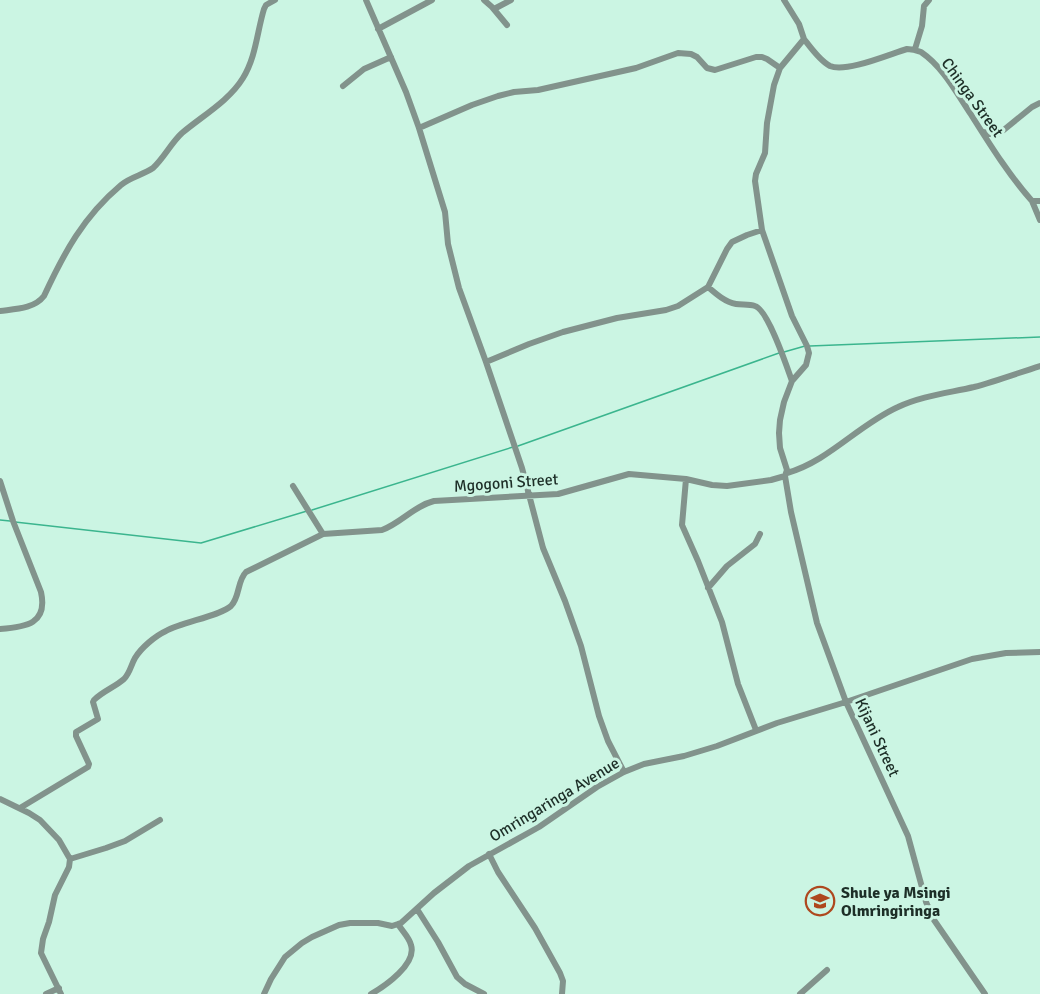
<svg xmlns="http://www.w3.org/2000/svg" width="1040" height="994" viewBox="0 0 1040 994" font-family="Signika,sans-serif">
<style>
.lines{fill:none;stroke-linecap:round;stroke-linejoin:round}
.stream{stroke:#3bb58e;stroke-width:1.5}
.minor{stroke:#82938c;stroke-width:6}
.labels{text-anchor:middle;stroke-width:6;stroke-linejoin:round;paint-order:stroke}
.street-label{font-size:16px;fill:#1d2e27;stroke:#cbf5e3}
.poi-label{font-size:16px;font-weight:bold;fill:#1d2e27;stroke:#cbf5e3;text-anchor:start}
</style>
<rect width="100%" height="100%" fill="#cbf5e3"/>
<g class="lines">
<!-- stream -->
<path class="stream" d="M 810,346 L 1040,337
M 784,352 L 805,346
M 518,446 L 779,353
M 312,510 L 513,447
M 0,520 L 10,521
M 15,522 L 201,543 L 307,511"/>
<!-- minor -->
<path class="minor" d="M 366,0 L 406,92 L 419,128 L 445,212 L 448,244 L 459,288 L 486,362 L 522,468 L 543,548 L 565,601 L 581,646 L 599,716 L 608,741 L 624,772
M 484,0 L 492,7 L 507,25
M 494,9 L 511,0
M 378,29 L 432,0
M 804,39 C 811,48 820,61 830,66 C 846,73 890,54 907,49 C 913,49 916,50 921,52 C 943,67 956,92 970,113 C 989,143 1008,174 1032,201 L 1040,201
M 915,49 L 922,26 L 924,6 L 929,0
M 343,86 L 364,69 L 391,57
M 419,128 L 472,105 L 498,96 L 514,92 L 538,90 L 636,68 L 678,53 L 691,54 L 697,57 L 707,68 L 715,70 L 756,57 L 762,57 L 767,59 L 780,68
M 983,132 L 996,135 L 1000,133 L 1032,107 L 1040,103
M 1032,201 L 1040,220
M 708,287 C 716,294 725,302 736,304 C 742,305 749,304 755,306 C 768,310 787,367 792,381
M 0,311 C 15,309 34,309 44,296 C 64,253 83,217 121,185 C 130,177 143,175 153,168 C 164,158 171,143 182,133 C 202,116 229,101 243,78 C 256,57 257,32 264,9 L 266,5 L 275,0
M 486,362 L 529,344 L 563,332 L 617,318 L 666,310 L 678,306 L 708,287 L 727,249 L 732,242 L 747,235 L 762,230
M 787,473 C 829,461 858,425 898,407 C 921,396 948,393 974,387 C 996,381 1018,373 1040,366
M 785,476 L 791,512 L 817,623 L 846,702 L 908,836 L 926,902 L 934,920 L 985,994
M 686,479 L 682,525 L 698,561 L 722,622 L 738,684 L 756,730
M 0,481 L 13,521 L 41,592 C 48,624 26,627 0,629
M 293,486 L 323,534
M 708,588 L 727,566 L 755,544 L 760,534
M 0,799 L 29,813 L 40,820 L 59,840 L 70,859 L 69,867 L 55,895 L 49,922 L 43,939 L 41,953 L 61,994
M 20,808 L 88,767 L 89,764 L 76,736 L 76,732 L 98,719 L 93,702 L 94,700 C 103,691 115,687 124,679 C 130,673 131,665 135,658 C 141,648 155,636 166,631 C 182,622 220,616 231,606 C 240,597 237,581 246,572 L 323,534 L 382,530 C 401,523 414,506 434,501 L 558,494 L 629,474 L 686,479 L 712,485 L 727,486 L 771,480 L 785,476 L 787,470 L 780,448 L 779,433 L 780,420 L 784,402 L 792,381 L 806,365 L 809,353 L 807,346 L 792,316 L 762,230 L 755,181 L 756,174 L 765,153 L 767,123 L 774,85 L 780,68 L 804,39 L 799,24 L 784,0
M 489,854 L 498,872 L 535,928 L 560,973 L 563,981 L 562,994
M 70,859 L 106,848 L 125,841 L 160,820
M 417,909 L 438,942 L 457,977 L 465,984 L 484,994
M 46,994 L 59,988
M 264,994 L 271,979 L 285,957 L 302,943 L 312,937 L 339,925 L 350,923 L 378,923 L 392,926 L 401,923 L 434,893 L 469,866 L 539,827 L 597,787 L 624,772 L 644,764 L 684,756 L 717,746 L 777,723 L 846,702 L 972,659 L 1006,653 L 1040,652
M 371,994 C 385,986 417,964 411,945 C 409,937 402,931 398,924
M 800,994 L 827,970"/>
</g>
<!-- icons -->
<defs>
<g id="school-ring" transform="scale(1.5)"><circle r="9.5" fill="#cbf5e3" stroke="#ae481e" stroke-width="1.5"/><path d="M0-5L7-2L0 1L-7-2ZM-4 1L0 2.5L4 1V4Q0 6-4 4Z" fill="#ae481e"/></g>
</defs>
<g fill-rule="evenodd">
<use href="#school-ring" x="820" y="901"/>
</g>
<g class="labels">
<!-- street labels -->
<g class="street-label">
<text transform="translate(973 97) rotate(54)" y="6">Chinga Street</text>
<text transform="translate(506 482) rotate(-4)" y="6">Mgogoni Street</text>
<text transform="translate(878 737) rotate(65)" y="6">Kijani Street</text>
<text transform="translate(554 799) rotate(-31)" y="6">Omringaringa Avenue</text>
</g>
<!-- poi labels -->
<g class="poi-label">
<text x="841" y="898">Shule ya Msingi<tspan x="841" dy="18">Olmringiringa</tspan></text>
</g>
</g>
</svg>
